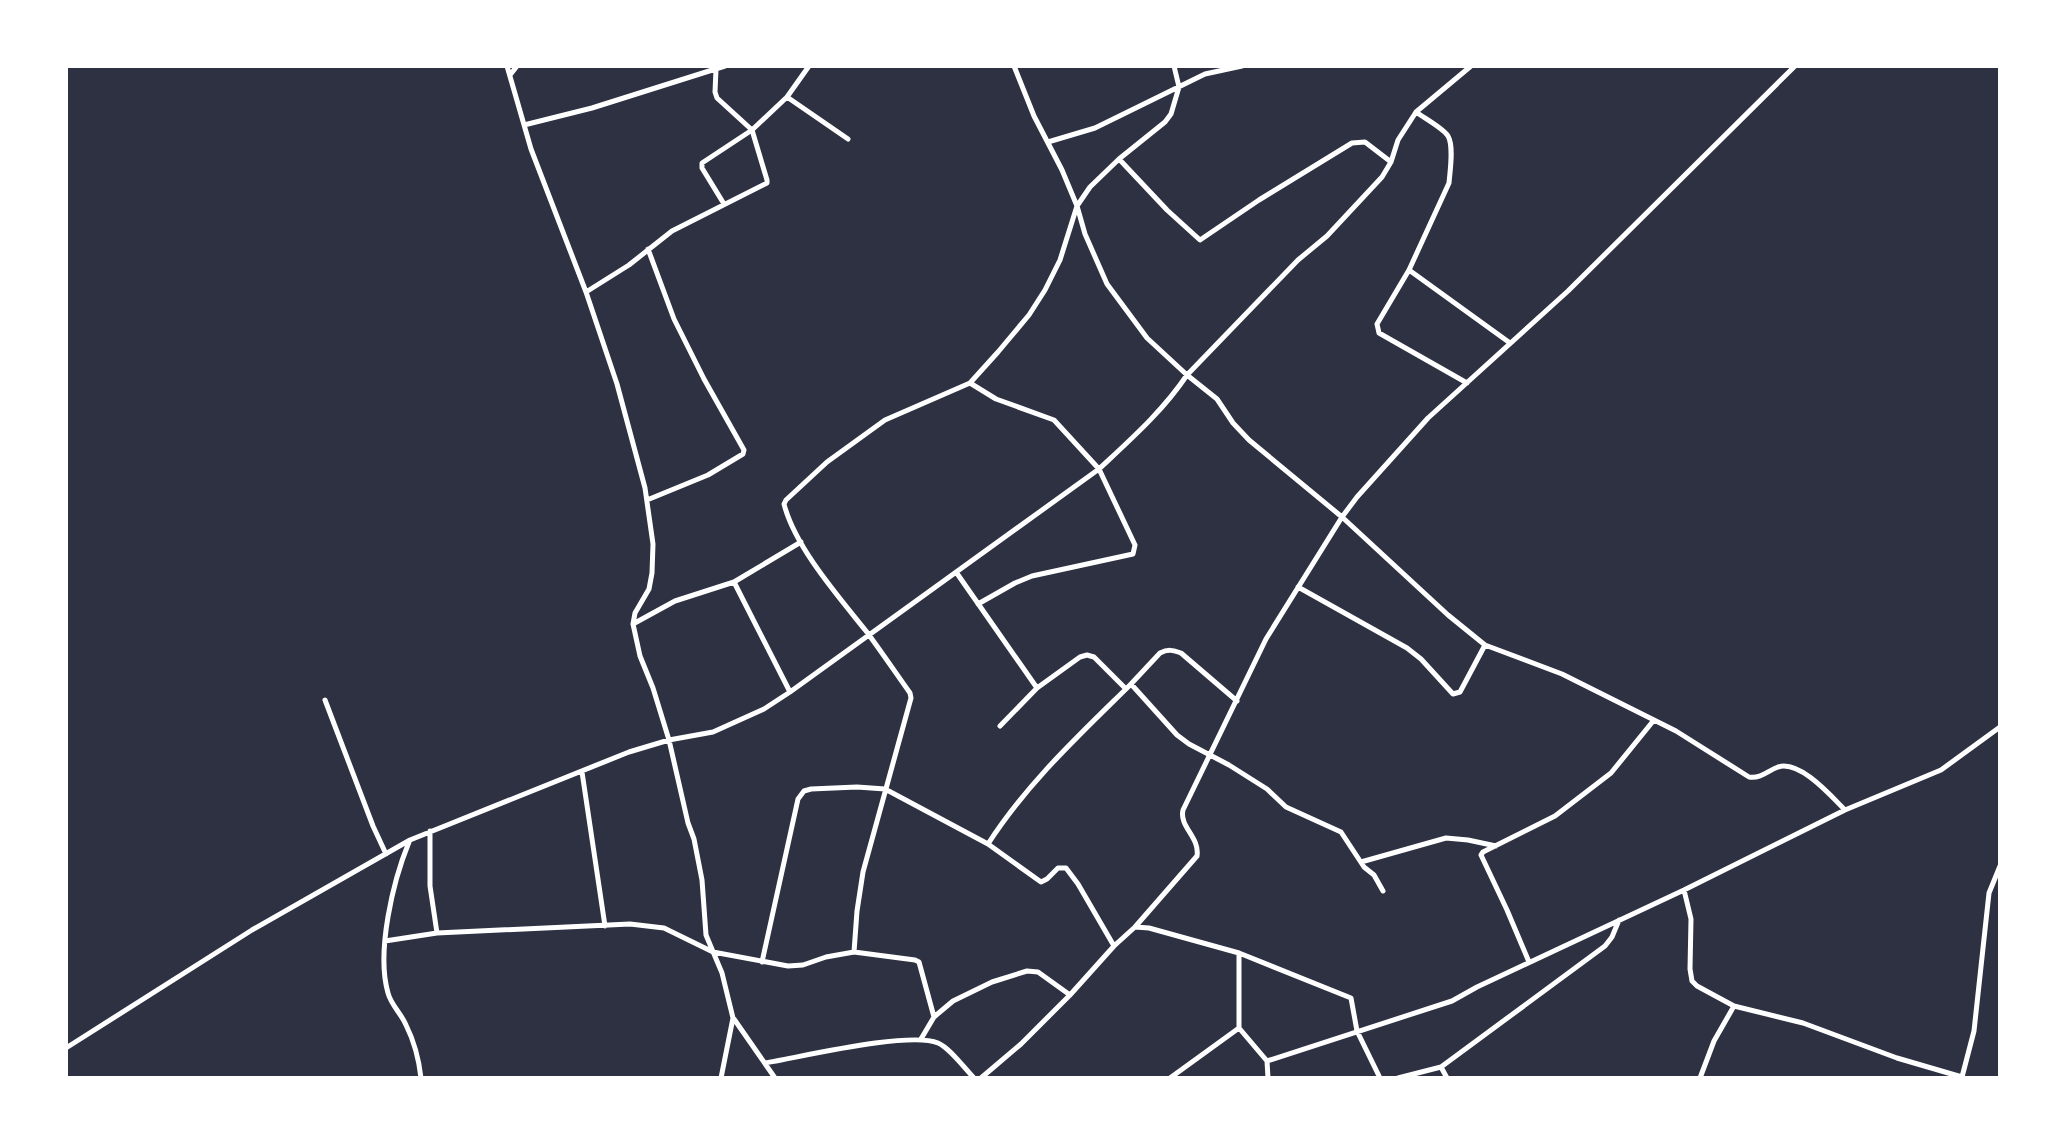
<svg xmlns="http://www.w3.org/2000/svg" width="2066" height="1144" viewBox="0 0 2066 1144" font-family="'PT Serif',serif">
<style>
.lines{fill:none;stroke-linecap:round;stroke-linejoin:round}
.minor{stroke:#fff;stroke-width:5}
</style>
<rect width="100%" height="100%" fill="#2d3142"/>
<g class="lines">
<!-- minor -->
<path class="minor" d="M 507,66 L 531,149 L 586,292 L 617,384 L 645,488 L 653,544 L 652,573 L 649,589 L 635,613 L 633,624 L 640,656 L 653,688 L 669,740 L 688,823 L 694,839 L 702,880 L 706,935 L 722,973 L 733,1018 L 721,1078
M 809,66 L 787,97 L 848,139
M 1014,66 L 1034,116 L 1062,170 L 1077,206 L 1085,234 L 1107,284 L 1147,338 L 1187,375 L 1217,399 L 1233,423 L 1249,440 L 1342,517 L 1448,615 L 1485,645 L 1562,674 L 1676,731 L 1749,777 C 1761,779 1767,771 1778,767 C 1800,760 1831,796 1845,810 L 1941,770 L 2000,727
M 510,75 L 517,66
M 1416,112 C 1424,118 1443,128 1448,136 C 1454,146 1450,171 1449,183 L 1409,270 L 1377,324 L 1379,333 L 1467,383
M 524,125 L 592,108 L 725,66
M 1048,142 L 1095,128 L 1205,74 L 1242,66
M 1119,159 L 1167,210 L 1200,240 L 1259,200 L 1352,143 L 1365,142 L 1391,162
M 724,204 L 702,168 L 702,163 L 752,130 L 787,97
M 1409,270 L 1510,343
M 586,292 L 629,265 L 672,231 L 767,183 L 767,180 L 752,130 L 717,98 L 715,92 L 716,69
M 970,383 L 996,399 L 1054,420 L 1099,469 L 1135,545 L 1133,554 L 1032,576 L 1015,583 L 978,604
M 647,500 L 708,475 L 743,454 L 744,450 L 704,379 L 674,319 L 648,249
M 956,572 L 1037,688
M 734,582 L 790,692
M 1298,587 L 1407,648 L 1421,659 L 1453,694 L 1460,692 L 1485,645
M 633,624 L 675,601 L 734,582 L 801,542
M 1131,684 L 1160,653 C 1168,649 1173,650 1181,653 L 1237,701
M 325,700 L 373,826 L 386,854
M 1000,726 L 1037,688 L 1080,657 L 1087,655 L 1094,657 L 1126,689 L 1131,684 L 1177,735 L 1189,744 L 1229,765 L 1267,789 L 1286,807 L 1341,832 L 1364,867 L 1374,875 L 1383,891
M 582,772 L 605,926
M 430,831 L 430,886 L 437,933
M 409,842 C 393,881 376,952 388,993 C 391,1005 401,1013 406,1025 C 414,1041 419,1060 421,1078
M 988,844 C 1026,785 1076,738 1126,689
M 1361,862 L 1446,838 L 1468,840 L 1496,846
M 1684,890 L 1691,919 L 1690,969 L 1692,981 L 1697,986 L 1734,1006
M 1135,927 L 1149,928 L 1239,953 L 1239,1028 L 1267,1061 L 1268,1078
M 385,941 L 437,933 L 630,924 L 664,928 L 713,952 L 788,966 L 803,965 L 826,957 L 854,952 L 915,960 L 919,962 L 934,1017
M 854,952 L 857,911 L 863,872 L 911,698 L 910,693 C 895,672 881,651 866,631 C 838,596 795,547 784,504 L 786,500 L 827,462 L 885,420 L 970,383 L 998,352 L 1029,315 L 1045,290 L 1060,260 L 1077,206 L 1090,187 L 1119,159 L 1165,122 L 1171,114 L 1179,87 L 1174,66
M 1239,953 L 1351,998 L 1357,1031 L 1380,1078
M 762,962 L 798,799 L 804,791 L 811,789 L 857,787 L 885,789 L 988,844 L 1041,882 L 1047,879 L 1058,868 L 1066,868 L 1078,884 L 1114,946
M 1529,962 L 1507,910 L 1481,855 L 1483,852 L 1555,816 L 1611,773 L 1654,720
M 734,1019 L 775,1078
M 921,1039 L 934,1017 L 953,1001 L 992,982 L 1027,971 L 1038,972 L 1070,995
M 66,1048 L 252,930 L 410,840 L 629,752 L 669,740 L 713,732 L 764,709 L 790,692 L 1099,469 C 1130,440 1163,411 1187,375 L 1298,260 L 1327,236 L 1382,177 L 1391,162 L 1398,140 L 1416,112 L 1471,66
M 1267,1061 L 1452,1001 L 1477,987 L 1684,890 L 1845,810
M 765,1063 C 801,1057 909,1031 938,1043 C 950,1048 965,1069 974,1078
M 1441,1067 L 1447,1078
M 1962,1077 L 1974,1031 L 1989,893 L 2000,866
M 981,1078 L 1021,1044 L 1070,995 L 1114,946 L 1135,927 L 1197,856 C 1200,837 1179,827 1183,810 L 1266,639 L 1342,517 L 1357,497 L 1428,418 L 1568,291 L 1795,66
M 1170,1078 L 1239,1028
M 1398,1078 L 1441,1067 L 1605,946 L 1612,937 L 1619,920
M 1700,1078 L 1714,1041 L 1734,1006 L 1803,1023 L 1897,1058 L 1962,1077"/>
</g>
<!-- border -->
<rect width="2066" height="1144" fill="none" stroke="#ffffff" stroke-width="136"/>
</svg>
